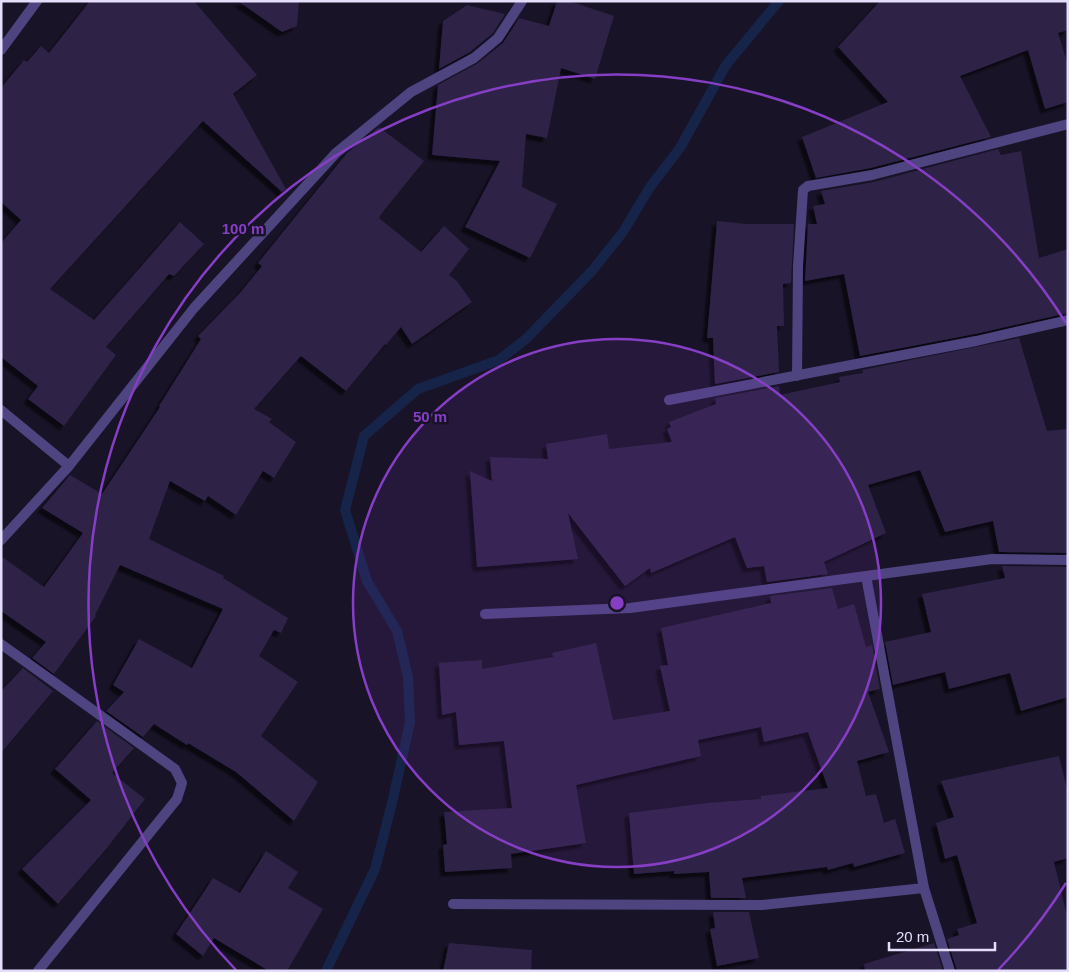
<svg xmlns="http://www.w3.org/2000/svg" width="1069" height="972" viewBox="0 0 1069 972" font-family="Helvetica,sans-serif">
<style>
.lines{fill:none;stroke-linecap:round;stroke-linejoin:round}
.stream{stroke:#162449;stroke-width:10}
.building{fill:#2d2246;filter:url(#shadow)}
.street{stroke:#4e4480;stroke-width:10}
.ring{fill:none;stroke:#863ec5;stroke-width:2.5}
.centre{fill:#863ec5;stroke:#191327;stroke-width:2.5}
.ring-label{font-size:15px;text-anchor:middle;font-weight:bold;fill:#863ec5;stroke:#191327;stroke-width:5;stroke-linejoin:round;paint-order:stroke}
</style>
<defs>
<filter id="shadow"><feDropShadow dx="-4.5" dy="4.5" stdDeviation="1" flood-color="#0009"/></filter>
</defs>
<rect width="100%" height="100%" fill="#191327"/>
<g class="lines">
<!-- stream -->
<path class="stream" d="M 326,971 L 375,869 L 392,803 L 410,722 L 408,677 L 397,631 L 367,581 L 345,510 L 364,436 L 418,389 L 499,360 L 526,339 L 592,271 L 623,232 L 650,187 L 680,148 L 726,65 L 779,1"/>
</g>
<!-- building -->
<path class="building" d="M 90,1 L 194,1 L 257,75 L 233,94 L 286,189 L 282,192 L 203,121 L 50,289 L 94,320 L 180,222 L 204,244 L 174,276 L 169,274 L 106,347 L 116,355 L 64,426 L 28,399 L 38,386 L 1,357 L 1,243 L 21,220 L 1,202 L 1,88 L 24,60 L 27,62 L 41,46 L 49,53 Z
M 238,1 L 299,1 L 297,26 L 282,32 Z
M 557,1 L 569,1 L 614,16 L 595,79 L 561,68 L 547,138 L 526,134 L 522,187 L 557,204 L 530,258 L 465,227 L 500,161 L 432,155 L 438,85 L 478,63 L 503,43 L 519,18 L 549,26 Z
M 880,1 L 1068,1 L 1068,30 L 1058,33 L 1068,65 L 1068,102 L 1045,109 L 1028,50 L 960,76 L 991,137 L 871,168 L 816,178 L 802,137 L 888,102 L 838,47 Z
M 467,5 L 505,14 L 493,33 L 470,52 L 439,69 L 443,21 Z
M 379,127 L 424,161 L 382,213 L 379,218 L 421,252 L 444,226 L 469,249 L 449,275 L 457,281 L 472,302 L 412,344 L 401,327 L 386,345 L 385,344 L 346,391 L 301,356 L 254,409 L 272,419 L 269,422 L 296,442 L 274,478 L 263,471 L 236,515 L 208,496 L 205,501 L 170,481 L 149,539 L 224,576 L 223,578 L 288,618 L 281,633 L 274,630 L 259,656 L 298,682 L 261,736 L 318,782 L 294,821 L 236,772 L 188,743 L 187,745 L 154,724 L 143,737 L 106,711 L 124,692 L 113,685 L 139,639 L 192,668 L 223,609 L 120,565 L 95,615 L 96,616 L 54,674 L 32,658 L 46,642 L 1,611 L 1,556 L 44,587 L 83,533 L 42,508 L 70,475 L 102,494 L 160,407 L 159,406 L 201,339 L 198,336 L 240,293 L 262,266 L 258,263 L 347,153 Z
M 998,149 L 1001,155 L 1021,151 L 1039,258 L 1068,249 L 1068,313 L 975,334 L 860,356 L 844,274 L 805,281 L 808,224 L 817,224 L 813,206 L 825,204 L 821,191 L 874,182 Z
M 717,221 L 746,224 L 794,224 L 791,283 L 783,284 L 784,326 L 777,326 L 779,372 L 715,384 L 713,338 L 707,338 Z
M 1019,338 L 1047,431 L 1068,429 L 1068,553 L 999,552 L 993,521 L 945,532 L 920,470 L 868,485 L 886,533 L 824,562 L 828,574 L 767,582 L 764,566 L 747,568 L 735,537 L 651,573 L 650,568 L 625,586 L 568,513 L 578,559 L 477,567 L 470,471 L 492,481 L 490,457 L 548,459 L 546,444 L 607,434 L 609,449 L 672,442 L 667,429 L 671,427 L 669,422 L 716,404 L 715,398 L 779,386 L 780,395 L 840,382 L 839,377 L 863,373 L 862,370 Z
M 1002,566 L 1068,567 L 1068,697 L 1021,711 L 1010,673 L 949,689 L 945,672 L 893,685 L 885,642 L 931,632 L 922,594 L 1005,578 Z
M 832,588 L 838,609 L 854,604 L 866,647 L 872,645 L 880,689 L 868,692 L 889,752 L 857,761 L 866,796 L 876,794 L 884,823 L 895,819 L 905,853 L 854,867 L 853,863 L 828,870 L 827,867 L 742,878 L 746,898 L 711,898 L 709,872 L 674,874 L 674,871 L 634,874 L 629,813 L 708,803 L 761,799 L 761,796 L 828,788 L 808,732 L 764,742 L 761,727 L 698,740 L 701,756 L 576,785 L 586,843 L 511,854 L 512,868 L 445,872 L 443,845 L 447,844 L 444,812 L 512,808 L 504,741 L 459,745 L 456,712 L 442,715 L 439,663 L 482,660 L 482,669 L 553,657 L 552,653 L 596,643 L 613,720 L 670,711 L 660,666 L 668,665 L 661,628 L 771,603 L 770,596 Z
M 23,668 L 53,691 L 1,753 L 1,691 Z
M 97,721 L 134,748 L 112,773 L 145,799 L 107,848 L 58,904 L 22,869 L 91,800 L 55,769 Z
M 1059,756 L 1068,793 L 1068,858 L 1054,862 L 1068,920 L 1068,971 L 957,971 L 947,939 L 959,935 L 957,929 L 977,923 L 957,855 L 945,859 L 936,823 L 954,817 L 941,781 Z
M 266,851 L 298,872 L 288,888 L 323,909 L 287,971 L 269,971 L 214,938 L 203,956 L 176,934 L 213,878 L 240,893 Z
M 713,912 L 749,912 L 759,958 L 717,966 L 710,929 L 715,928 Z
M 449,943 L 532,950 L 531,971 L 443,971 Z
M 934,943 L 943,971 L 865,971 L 864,964 Z"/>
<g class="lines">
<!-- street -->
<path class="street" d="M 1,50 L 37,1
M 797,376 L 798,266 L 803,190 L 808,186 L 872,175 L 1068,124
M 669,400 L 976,341 L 1068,320
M 1,410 L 69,466
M 1,540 L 69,466 L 194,308 L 336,153 L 411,92 L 474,58 L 498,38 L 522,1
M 866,576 L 924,888 L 950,971
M 485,614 L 630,608 L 992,559 L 1068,560
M 1,644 L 175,769 L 182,783 L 177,799 L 38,971
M 453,904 L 762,905 L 924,888"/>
</g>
<!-- distance rings -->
<circle cx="617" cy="603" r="264" fill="#863ec5" fill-opacity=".12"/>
<g class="ring">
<circle cx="617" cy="603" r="264"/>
<path d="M1066 883A529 529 0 0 1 998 970M236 970A529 529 0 1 1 1066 323"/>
</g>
<circle cx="617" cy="603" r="8" class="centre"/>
<g class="ring-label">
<text x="243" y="234">100 m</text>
<text x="430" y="422">50 m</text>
</g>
<!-- border -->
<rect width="1069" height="972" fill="none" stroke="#e5defb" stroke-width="5"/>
<!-- scale -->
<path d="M889 942v8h106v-8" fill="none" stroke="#e5defb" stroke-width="2.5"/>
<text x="896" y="942" font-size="15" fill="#e5defb" stroke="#191327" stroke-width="4" paint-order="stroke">20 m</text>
</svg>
